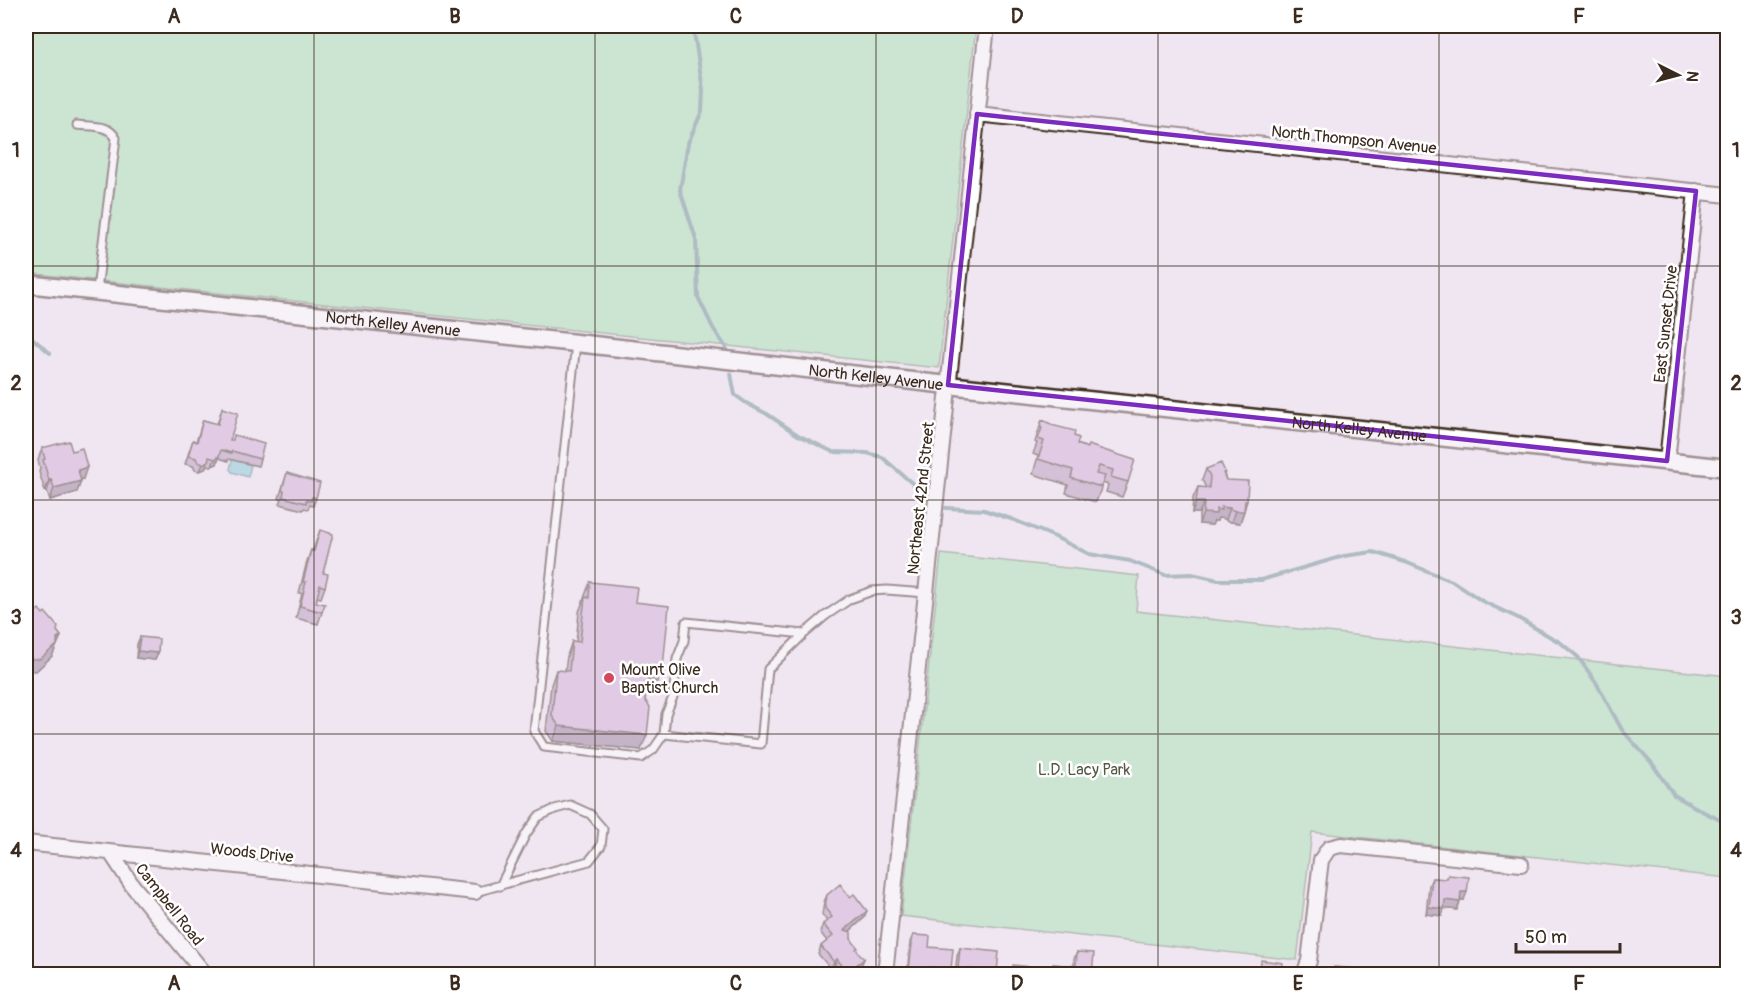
<svg xmlns="http://www.w3.org/2000/svg" width="1753" height="1000" viewBox="0 0 1753 1000" font-family="Pangolin,sans-serif">
<style>
.green{fill:#9fe2ac;stroke:#6d8665;stroke-width:1.5}
.water{fill:#78c9d1;stroke:#608989;stroke-width:1.5}
.lines{fill:none;stroke-linecap:round;stroke-linejoin:round}
.stream{stroke:#608989;stroke-width:4}
.service-casing{stroke:#3b2a1e;stroke-width:11}
.minor-casing{stroke:#3b2a1e;stroke-width:18}
.tertiary-casing{stroke:#3b2a1e;stroke-width:21}
.service{stroke:#fff;stroke-width:7}
.minor{stroke:#fff;stroke-width:14}
.tertiary{stroke:#fff;stroke-width:16}
.wall{fill:#b192b5;stroke:#3b2a1e;stroke-width:1.5}
.shaded-wall{fill:#907794;stroke:#3b2a1e;stroke-width:1.5}
.building{fill:#ceaad3;stroke:#3b2a1e;stroke-width:1.5}
.marked{fill:none;stroke:#7b2cbf;stroke-width:4.5;stroke-linejoin:round}
.grid{fill:none;stroke:#3b2a1e;stroke-width:1.5;stroke-opacity:0.55}
.poi-dot{fill:#d1495b;stroke:#fff;stroke-width:2}
.labels{text-anchor:middle;stroke-width:5;stroke-linejoin:round;paint-order:stroke}
.street-label{font-size:16px;fill:#3b2a1e;stroke:#fff}
.poi-label{font-size:16px;fill:#3b2a1e;stroke:#fff;text-anchor:start}
.park-label{font-size:16px;fill:#545842;stroke:#fff}
.neatline{fill:none;stroke:#3b2a1e;stroke-width:2}
.grid-label{font-size:20px;text-anchor:middle;font-weight:bold;fill:#3b2a1e}
</style>
<rect width="100%" height="100%" fill="#f0e6f2"/>
<filter id="ink" filterUnits="userSpaceOnUse"><feTurbulence type="fractalNoise" baseFrequency=".0167" numOctaves="2"/><feDisplacementMap in="SourceGraphic" scale="12" xChannelSelector="R" yChannelSelector="G"/><feConvolveMatrix kernelMatrix="1 2 1 2 8 2 1 2 1" color-interpolation-filters="sRGB"/></filter>
<g filter="url(#ink)">
<!-- green -->
<path class="green" d="M 26,26 L 976,26 L 939,368 L 26,273 Z
M 941,554 L 1139,576 L 1136,611 L 1727,676 L 1727,878 L 1312,832 L 1297,960 L 901,916 Z"/>
<!-- water -->
<path class="water" d="M 232,460 L 251,465 L 248,477 L 232,472 L 230,469 Z"/>
<g class="lines">
<!-- stream -->
<path class="stream" d="M 693,26 L 703,90 L 702,111 L 688,143 L 680,190 L 696,239 L 698,297 L 713,328 L 727,349
M 26,333 L 50,353
M 731,374 L 735,395 L 746,403 L 767,414 L 798,435 L 833,452 L 867,453 L 882,457 L 929,498
M 946,508 L 984,510 L 1014,520 L 1055,537 L 1089,554 L 1130,561 L 1165,575 L 1192,574 L 1218,580 L 1261,580 L 1344,556 L 1373,552 L 1405,562 L 1452,581 L 1482,601 L 1518,618 L 1561,643 L 1578,657 L 1597,684 L 1622,730 L 1651,762 L 1674,795 L 1702,811 L 1728,824"/>
<!-- service casing -->
<g class="service-casing">
<path id="service" d="M 77,125 C 92,127 108,124 116,138 L 97,290
M 576,343 L 534,731 L 544,747 L 641,758 L 653,750 L 664,734 L 761,744 L 768,669 L 804,634 L 825,616 L 850,599 L 872,591 L 887,590 L 926,593
M 664,734 L 666,714 L 673,697 L 677,659 L 684,641 L 686,622 L 804,634
M 475,892 L 589,861 L 601,846 L 603,829 L 590,814 L 570,805 L 555,809 L 538,817 L 526,834 L 500,886"/>
</g>
<!-- minor casing -->
<g class="minor-casing">
<path id="minor" d="M 977,114 L 1728,195
M 1667,461 L 1696,191
M 26,843 L 475,892
M 111,853 L 132,885 L 205,974
M 885,974 L 987,26
M 1304,974 L 1309,961 L 1321,860 L 1329,848 L 1341,845 L 1521,864"/>
</g>
<!-- tertiary casing -->
<g class="tertiary-casing">
<g id="tertiary">
<path id="s1" d="M 26,284 L 576,343 L 948,385 L 1728,468"/>
</g>
</g>
<!-- service -->
<use href="#service" class="service"/>
<!-- minor -->
<use href="#minor" class="minor"/>
<!-- tertiary -->
<use href="#tertiary" class="tertiary"/>
</g>
<!-- wall -->
<path class="wall" d="M 222,408 L 230,440 L 260,459 L 258,466 L 229,459 L 228,461 L 219,458 L 217,464 L 212,466 L 206,465 L 205,469 L 200,471 L 195,470 L 193,466 L 185,464 L 193,440 L 196,442 L 203,420 L 217,424 Z
M 1042,420 L 1074,436 L 1077,444 L 1087,448 L 1128,482 L 1122,497 L 1106,492 L 1108,485 L 1103,483 L 1096,502 L 1066,493 L 1068,485 L 1033,474 L 1038,456 L 1033,454 L 1037,443 L 1035,442 Z
M 42,448 L 72,451 L 83,479 L 80,479 L 81,481 L 77,492 L 50,500 L 47,491 L 45,491 L 39,472 L 40,468 L 38,460 Z
M 1206,469 L 1225,472 L 1224,474 L 1226,480 L 1245,507 L 1244,511 L 1240,523 L 1231,522 L 1226,521 L 1226,519 L 1218,518 L 1217,521 L 1214,521 L 1212,525 L 1199,524 L 1199,513 L 1192,513 L 1193,498 L 1198,487 L 1206,488 L 1202,480 Z
M 287,473 L 316,498 L 313,506 L 310,505 L 308,509 L 304,508 L 303,510 L 280,504 L 282,499 L 279,498 Z
M 320,530 L 325,587 L 321,598 L 317,597 L 316,602 L 322,612 L 318,624 L 296,618 L 302,594 L 299,593 L 307,561 L 311,550 L 313,550 Z
M 590,582 L 635,602 L 663,667 L 657,682 L 647,680 L 641,750 L 553,741 L 546,731 L 551,685 L 556,670 L 565,671 L 567,656 L 572,641 L 576,642 L 579,612 Z
M 26,612 L 57,631 L 61,636 L 52,656 L 36,671 L 28,670 L 26,672 Z
M 140,637 L 158,653 L 155,660 L 136,658 L 137,644 Z
M 1448,875 L 1464,900 L 1460,900 L 1457,910 L 1444,908 L 1442,916 L 1426,914 L 1429,885 L 1432,878 L 1446,879 Z
M 827,895 L 864,918 L 850,931 L 851,939 L 857,951 L 861,966 L 851,975 L 840,975 L 834,967 L 831,969 L 818,954 L 821,946 L 827,941 L 820,932 L 823,924 L 827,921 L 822,915 L 824,902 Z
M 913,935 L 929,947 L 949,975 L 907,975 L 910,942 Z
M 960,948 L 997,972 L 996,975 L 955,975 L 957,956 Z
M 1077,952 L 1092,975 L 1050,975 L 1053,964 L 1074,966 L 1074,959 Z"/>
<!-- shaded-wall -->
<path class="shaded-wall" d="M 219,456 L 217,464 L 212,466 L 215,459 Z
M 208,461 L 205,469 L 200,471 L 203,464 Z
M 87,467 L 83,479 L 74,481 L 78,470 Z
M 51,479 L 47,491 L 45,491 L 49,480 Z
M 81,481 L 77,492 L 50,500 L 54,488 Z
M 1245,501 L 1247,501 L 1240,523 L 1231,522 L 1235,511 Z
M 1196,502 L 1204,502 L 1199,513 L 1192,513 Z
M 1221,507 L 1230,508 L 1226,519 L 1218,518 L 1217,521 L 1214,521 L 1212,525 L 1199,524 L 1203,513 L 1216,509 Z
M 61,636 L 52,656 L 36,671 L 28,670 L 26,672 L 28,662 Z
M 138,651 L 158,653 L 155,660 L 136,658 Z
M 648,665 L 663,667 L 657,682 L 643,680 Z
M 559,726 L 647,735 L 641,750 L 553,741 Z
M 1461,892 L 1467,892 L 1464,900 L 1458,899 Z
M 1445,900 L 1460,902 L 1457,910 L 1443,908 Z
M 1429,907 L 1444,909 L 1442,916 L 1426,914 Z
M 867,911 L 864,918 L 843,937 L 845,930 Z
M 837,959 L 834,967 L 831,969 L 834,962 Z
M 864,959 L 861,966 L 851,975 L 847,975 L 847,972 Z
M 928,967 L 951,969 L 949,975 L 907,975 L 909,970 Z
M 958,968 L 997,972 L 996,975 L 956,975 Z"/>
<!-- building -->
<path class="building" d="M 222,408 L 238,413 L 230,440 L 233,440 L 234,435 L 264,444 L 260,459 L 232,451 L 231,453 L 221,450 L 219,456 L 215,459 L 209,457 L 208,461 L 203,464 L 198,462 L 196,458 L 188,456 L 193,440 L 197,442 L 203,420 L 218,424 Z
M 1042,420 L 1051,424 L 1051,425 L 1075,431 L 1074,436 L 1079,438 L 1077,444 L 1087,448 L 1088,445 L 1135,460 L 1128,482 L 1111,477 L 1113,470 L 1099,466 L 1096,474 L 1105,476 L 1101,487 L 1071,478 L 1073,470 L 1038,459 L 1044,441 L 1038,439 L 1042,428 L 1040,427 Z
M 69,441 L 72,451 L 82,448 L 87,467 L 78,470 L 81,481 L 54,488 L 51,479 L 49,480 L 43,460 L 45,459 L 42,448 Z
M 1221,463 L 1225,472 L 1223,473 L 1226,480 L 1248,481 L 1247,501 L 1245,501 L 1244,511 L 1235,511 L 1230,509 L 1230,508 L 1221,507 L 1221,510 L 1216,509 L 1216,514 L 1203,513 L 1204,502 L 1196,502 L 1198,487 L 1209,488 L 1210,476 L 1206,469 Z
M 287,473 L 320,483 L 316,498 L 312,497 L 311,501 L 306,500 L 306,503 L 283,497 L 284,491 L 282,490 Z
M 320,530 L 333,534 L 323,573 L 328,574 L 325,587 L 320,585 L 316,602 L 325,604 L 322,612 L 300,606 L 306,582 L 303,582 L 311,550 L 314,551 Z
M 590,582 L 637,587 L 635,602 L 669,606 L 663,667 L 648,665 L 645,700 L 650,707 L 647,735 L 559,726 L 552,716 L 556,670 L 569,671 L 572,641 L 580,642 L 585,597 L 589,598 Z
M 39,609 L 43,614 L 45,612 L 58,627 L 57,631 L 61,636 L 57,638 L 57,645 L 40,659 L 32,659 L 28,662 L 26,658 L 26,612 L 27,611 L 34,613 Z
M 140,637 L 159,639 L 158,653 L 138,651 Z
M 1448,875 L 1469,877 L 1467,892 L 1461,892 L 1460,902 L 1445,900 L 1444,909 L 1429,907 L 1432,878 L 1447,879 Z
M 840,884 L 850,897 L 854,894 L 867,911 L 845,930 L 851,932 L 851,939 L 858,948 L 856,949 L 864,959 L 847,972 L 837,959 L 834,962 L 821,946 L 833,936 L 823,924 L 832,917 L 825,908 L 827,895 Z
M 913,935 L 930,936 L 929,947 L 953,949 L 951,969 L 928,967 L 928,972 L 909,970 Z
M 960,948 L 999,952 L 997,972 L 958,968 Z
M 1077,952 L 1094,953 L 1092,975 L 1052,975 L 1053,964 L 1076,966 Z
M 1261,960 L 1283,963 L 1282,975 L 1260,975 Z
M 1013,965 L 1049,969 L 1049,975 L 1012,975 Z
M 1334,967 L 1359,969 L 1359,975 L 1333,975 Z
M 1149,970 L 1163,972 L 1163,975 L 1148,975 Z
M 1193,973 L 1211,975 L 1193,975 Z"/>
</g>
<!-- marked area -->
<path d="M0 0H1753V1000H0ZM 977,114 L 1696,191 L 1667,461 L 948,385 Z" fill="#f0e6f2" fill-opacity=".55" fill-rule="evenodd"/>
<path class="marked" d="M 977,114 L 1696,191 L 1667,461 L 948,385 Z"/>
<!-- grid -->
<path class="grid" d="M 314,26 L 314,974M 595,26 L 595,974M 876,26 L 876,974M 1158,26 L 1158,974M 1439,26 L 1439,974M 26,266 L 1728,266M 26,500 L 1728,500M 26,734 L 1728,734"/>
<!-- markers -->
<circle class="poi-dot" cx="609" cy="678" r="6"/>
<g class="labels">
<!-- street labels -->
<g class="street-label">
<text transform="translate(1354 139) rotate(6)" y="6">North Thompson Avenue</text>
<text dy="6" stroke="none"><textPath href="#s1" startOffset="369">North Kelley Avenue</textPath></text>
<text transform="translate(1665 324) rotate(-84)" y="6">East Sunset Drive</text>
<text dy="6" stroke="none"><textPath href="#s1" startOffset="855">North Kelley Avenue</textPath></text>
<text dy="6" stroke="none"><textPath href="#s1" startOffset="1341">North Kelley Avenue</textPath></text>
<text transform="translate(920 498) rotate(-84)" y="6">Northeast 42nd Street</text>
<text transform="translate(252 852) rotate(6)" y="6">Woods Drive</text>
<text transform="translate(170 904) rotate(52)" y="6">Campbell Road</text>
</g>
<!-- poi labels -->
<g class="poi-label">
<text x="621" y="675">Mount Olive<tspan x="621" dy="18">Baptist Church</tspan></text>
</g>
<!-- park labels -->
<g class="park-label">
<text x="1084" y="775">L.D. Lacy Park</text>
</g>
</g>
<!-- margin -->
<rect width="1753" height="1000" fill="none" stroke="#fff" stroke-width="66"/>
<!-- north arrow -->
<g transform="translate(1678 75) rotate(96)" stroke="#ffffff" stroke-width="4.5" paint-order="stroke">
<path d="M0-4.5L10 22L0 15L-10 22Z" fill="#3b2a1e"/>
<text y="-9" font-size="16" font-weight="bold" text-anchor="middle" fill="#3b2a1e">N</text>
</g>
<!-- scale -->
<path d="M1516 943v9h104v-9" fill="none" stroke="#3b2a1e" stroke-width="3"/>
<text x="1525" y="943" font-size="18" fill="#3b2a1e" stroke="#ffffff" stroke-width="4.5" paint-order="stroke">50 m</text>
<rect x="33" y="33" width="1687" height="934" class="neatline"/>
<g class="grid-label">
<text x="174" y="23">A</text>
<text x="455" y="23">B</text>
<text x="736" y="23">C</text>
<text x="1017" y="23">D</text>
<text x="1298" y="23">E</text>
<text x="1579" y="23">F</text>
<text x="16" y="157">1</text>
<text x="1736" y="157">1</text>
<text x="16" y="390">2</text>
<text x="1736" y="390">2</text>
<text x="16" y="624">3</text>
<text x="1736" y="624">3</text>
<text x="16" y="857">4</text>
<text x="1736" y="857">4</text>
<text x="174" y="990">A</text>
<text x="455" y="990">B</text>
<text x="736" y="990">C</text>
<text x="1017" y="990">D</text>
<text x="1298" y="990">E</text>
<text x="1579" y="990">F</text>
</g>
</svg>
